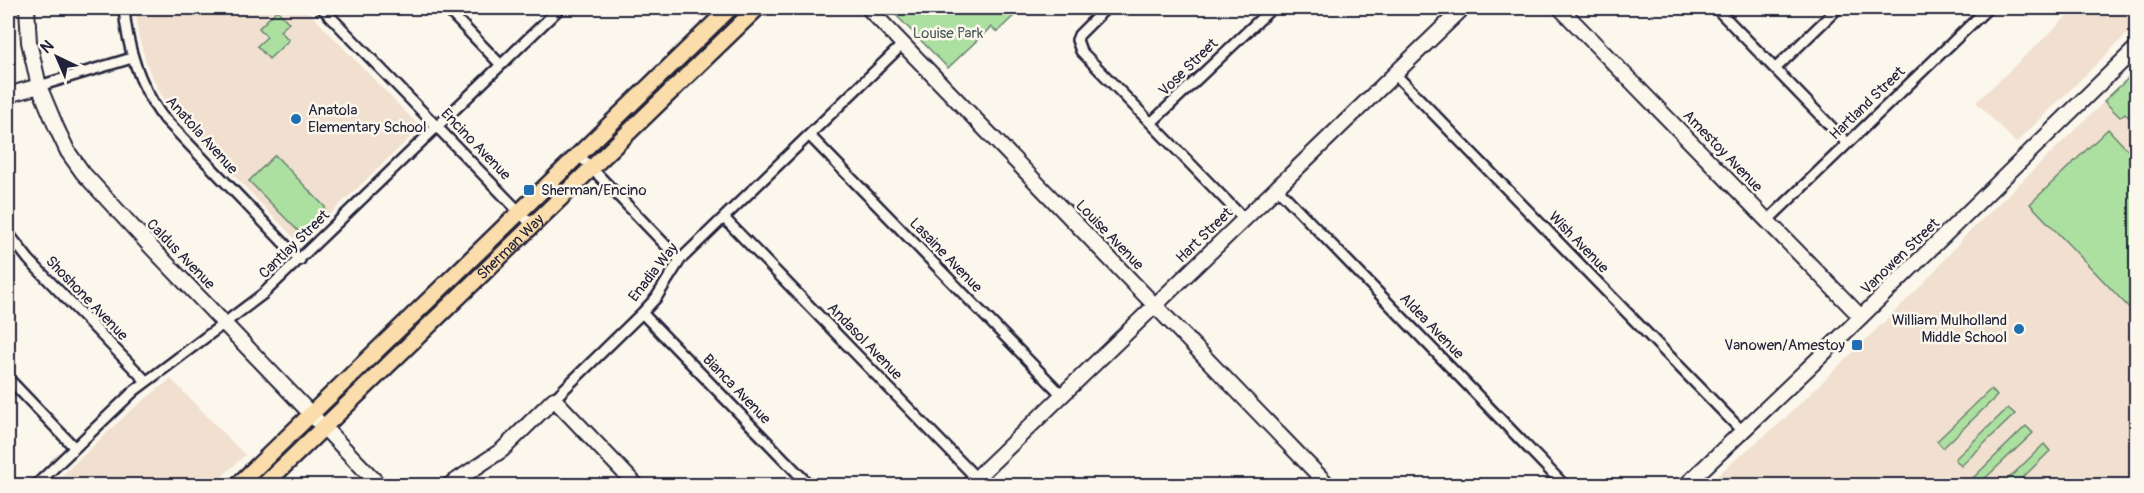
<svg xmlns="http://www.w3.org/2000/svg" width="2144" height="493" viewBox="0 0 2144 493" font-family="Pangolin,sans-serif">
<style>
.built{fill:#f1e0cf}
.green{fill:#ace0a1;stroke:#67816e;stroke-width:1.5}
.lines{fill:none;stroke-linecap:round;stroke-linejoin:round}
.street-casing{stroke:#22223b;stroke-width:14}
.secondary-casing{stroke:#22223b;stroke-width:18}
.primary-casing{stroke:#22223b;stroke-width:20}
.street{stroke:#fbf7ec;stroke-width:9}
.secondary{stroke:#fbf7ec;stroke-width:14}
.primary{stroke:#fbddab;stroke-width:15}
.poi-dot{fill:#1f6fb2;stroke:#fbf7ec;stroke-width:2}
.labels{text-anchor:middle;stroke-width:5;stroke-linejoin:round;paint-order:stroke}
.park-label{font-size:15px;fill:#4b5b5a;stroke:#fbf7ec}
.street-label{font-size:15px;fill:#22223b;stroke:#fbf7ec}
.poi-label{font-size:15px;fill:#22223b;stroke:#fbf7ec;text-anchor:start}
</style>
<rect width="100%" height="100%" fill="#fbf7ec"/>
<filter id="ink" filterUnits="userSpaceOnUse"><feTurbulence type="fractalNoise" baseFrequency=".0167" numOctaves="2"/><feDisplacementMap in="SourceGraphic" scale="12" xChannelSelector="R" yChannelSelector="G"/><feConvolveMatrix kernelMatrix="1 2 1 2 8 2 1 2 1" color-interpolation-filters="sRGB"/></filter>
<g filter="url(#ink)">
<!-- built -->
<path class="built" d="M 136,8 L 305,8 L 417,124 L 419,129 L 304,239 L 296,240 L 175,114 L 162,96 L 149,71 L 143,52 L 138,35 Z
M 2076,8 L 2136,8 L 2136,25 L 2016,143 L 1976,102 Z
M 2136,71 L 2136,485 L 1711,486 L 1709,484 L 1731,463 L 1779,424 L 1921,286 L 1967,234 Z
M 171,379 L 245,455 L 213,485 L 52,485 L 130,411 Z"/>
<!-- green -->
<path class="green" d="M 889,8 L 1022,8 L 997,32 L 991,27 L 948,68 Z
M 277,10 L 289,23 L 280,31 L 289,40 L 269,59 L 257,46 L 267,37 L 259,28 Z
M 2136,71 L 2136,125 L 2125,113 L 2120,117 L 2104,101 Z
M 2108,129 L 2136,159 L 2136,315 L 2030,204 Z
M 275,155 L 325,207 L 325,210 L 300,233 L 249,181 Z
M 1991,389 L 1997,396 L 1943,448 L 1937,441 Z
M 2008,408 L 2015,414 L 1961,466 L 1955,459 Z
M 2026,426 L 2033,433 L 1979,484 L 1973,478 Z
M 2044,444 L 2050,451 L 2015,485 L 2002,485 Z"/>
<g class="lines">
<!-- street casing -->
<g class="street-casing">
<path id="street" d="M 124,8 C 127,48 138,82 161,115 L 300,260
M 322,8 L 532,225
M 1106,8 L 1079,35 L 1077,40 L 1081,51 L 1244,219
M 1716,8 L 1847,143
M 448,10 L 501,65
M 1776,68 L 1838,8
M 1395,74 L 1742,431
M 39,86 L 132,58
M 1151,123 L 1272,8
M 809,135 L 1062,395
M 579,155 L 680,260
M 1277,188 L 1565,486
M 724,218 L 984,486
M 1767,221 L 1988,8
M 8,233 L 29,260 L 146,381
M 642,313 L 810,486
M 8,378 L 74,447
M 554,399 L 642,313 L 656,298 L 680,260 L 903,44
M 35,486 L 134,391 L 263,294 L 560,8"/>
</g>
<!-- secondary casing -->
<g class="secondary-casing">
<path id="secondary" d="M 27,8 L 29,42 L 39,86 L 57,129 L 68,152 L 83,173 L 152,248 L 380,486
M 868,8 L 1329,486
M 1560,8 L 1861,317
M 8,95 L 39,86
M 448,486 L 502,450 L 554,399 L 637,486
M 968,486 L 1463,8
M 1685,486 L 1823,354 L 2136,48"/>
</g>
<!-- primary casing -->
<g class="primary-casing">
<g id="primary">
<path d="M 237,486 L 730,8"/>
<path id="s1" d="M 263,486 L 757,8"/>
</g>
</g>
<!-- street -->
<use href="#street" class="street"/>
<!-- secondary -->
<use href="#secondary" class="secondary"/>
<!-- primary -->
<use href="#primary" class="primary"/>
</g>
</g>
<!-- markers -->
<g class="poi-dot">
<circle cx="296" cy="119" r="6"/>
<rect x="523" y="184" width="12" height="12" rx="3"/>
<circle cx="2019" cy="329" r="6"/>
<rect x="1851" y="339" width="12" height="12" rx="3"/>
</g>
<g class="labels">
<!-- park labels -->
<g class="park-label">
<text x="948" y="38">Louise Park</text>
</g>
<!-- street labels -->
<g class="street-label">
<text transform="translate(1188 67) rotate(-44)" y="5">Vose Street</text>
<text transform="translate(1867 103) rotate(-44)" y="5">Hartland Street</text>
<text transform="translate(202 135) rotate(48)" y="5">Anatola Avenue</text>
<text transform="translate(476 144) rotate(46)" y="5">Encino Avenue</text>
<text transform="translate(1723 151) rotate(46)" y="5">Amestoy Avenue</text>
<text transform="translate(1110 235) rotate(46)" y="5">Louise Avenue</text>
<text transform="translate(1204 235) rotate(-44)" y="5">Hart Street</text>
<text transform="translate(1579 242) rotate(46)" y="5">Wish Avenue</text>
<text transform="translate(294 244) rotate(-44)" y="5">Cantlay Street</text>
<text dy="5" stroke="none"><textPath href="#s1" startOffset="344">Sherman Way</textPath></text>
<text transform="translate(181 254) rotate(46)" y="5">Caldus Avenue</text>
<text transform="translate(946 255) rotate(46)" y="5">Lasaine Avenue</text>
<text transform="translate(1900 256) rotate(-44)" y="5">Vanowen Street</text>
<text transform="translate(653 272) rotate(-52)" y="5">Enadia Way</text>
<text transform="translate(87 298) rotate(46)" y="5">Shoshone Avenue</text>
<text transform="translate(1432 326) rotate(46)" y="5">Aldea Avenue</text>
<text transform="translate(865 341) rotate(46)" y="5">Andasol Avenue</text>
<text transform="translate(737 389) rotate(46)" y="5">Bianca Avenue</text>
</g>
<!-- poi labels -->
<g class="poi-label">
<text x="308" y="115">Anatola<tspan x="308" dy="17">Elementary School</tspan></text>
<text x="541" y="195">Sherman/Encino</text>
<text x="2007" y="325" text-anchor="end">William Mulholland<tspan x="2007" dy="17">Middle School</tspan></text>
<text x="1845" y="350" text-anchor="end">Vanowen/Amestoy</text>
</g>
</g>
<!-- margin -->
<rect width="2144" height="493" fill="none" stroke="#fbf7ec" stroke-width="30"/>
<rect x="15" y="15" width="2114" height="463" fill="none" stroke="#22223b" stroke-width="2" filter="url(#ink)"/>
<!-- north arrow -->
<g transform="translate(57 57) rotate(316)" stroke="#fbf7ec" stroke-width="4.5" paint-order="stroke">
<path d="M0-4.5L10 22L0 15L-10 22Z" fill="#22223b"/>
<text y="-9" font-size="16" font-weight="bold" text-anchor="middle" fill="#22223b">N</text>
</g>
</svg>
